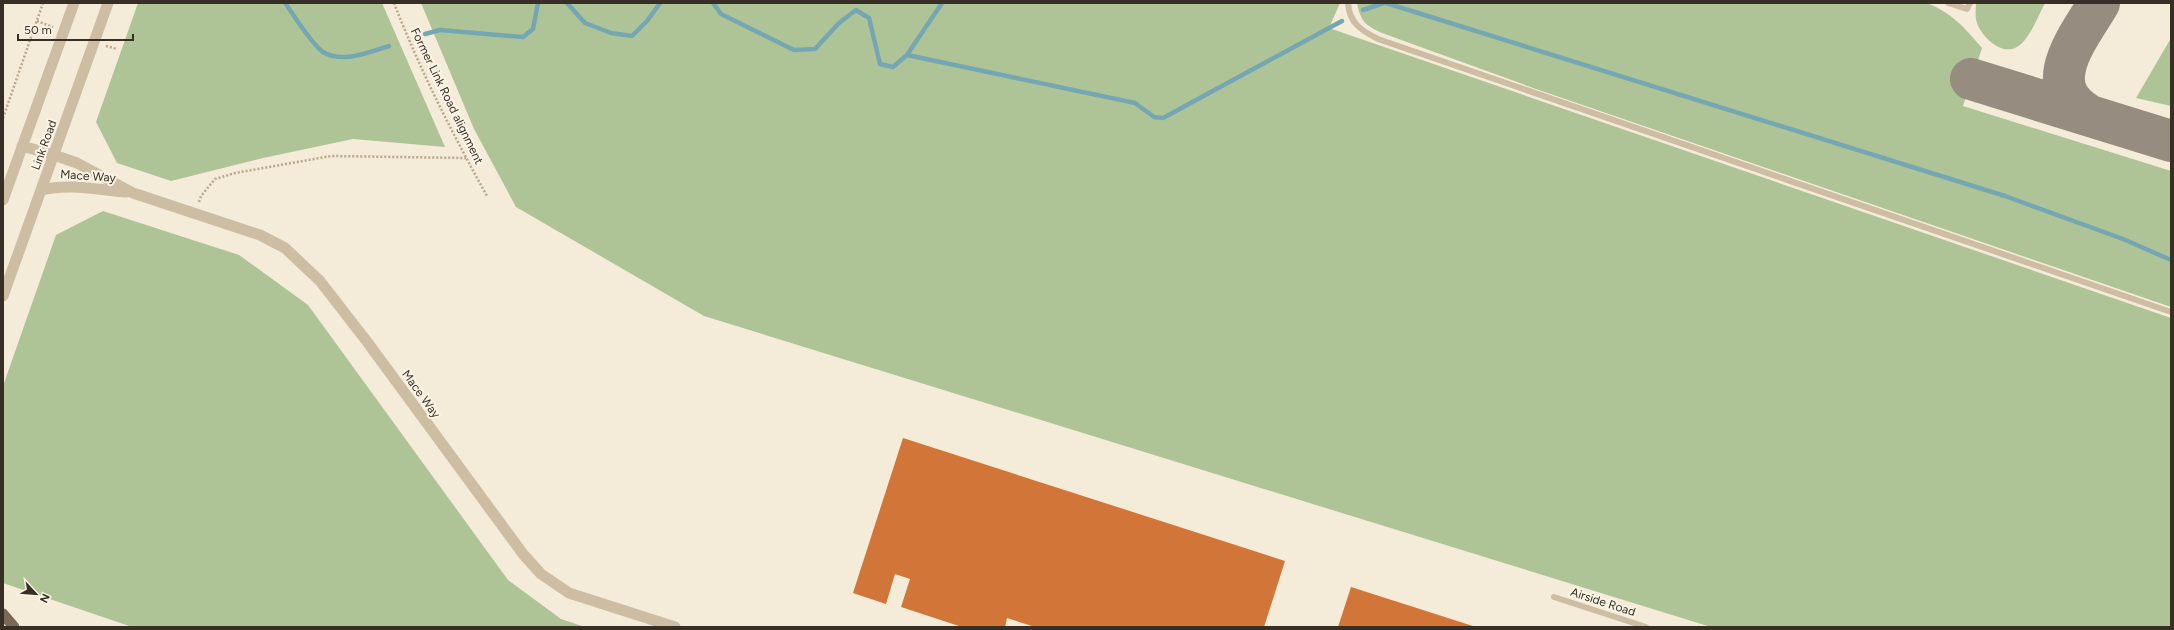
<svg xmlns="http://www.w3.org/2000/svg" width="2174" height="630" viewBox="0 0 2174 630" font-family="Figtree,sans-serif">
<style>
.green{fill:#aec497}
.lines{fill:none;stroke-linecap:round;stroke-linejoin:round}
.stream{stroke:#75a7b3;stroke-width:4.5}
.taxiway{stroke:#968c7f;stroke-width:42}
.building{fill:#d17539}
.path{stroke:#b9a78d;stroke-width:2.5;stroke-dasharray:2 2;stroke-linecap:butt}
.service{stroke:#cdbda3;stroke-width:6}
.minor{stroke:#cdbda3;stroke-width:11}
.tertiary{stroke:#cdbda3;stroke-width:11}
.primary{stroke:#7b6855;stroke-width:11}
.labels{text-anchor:middle;stroke-width:4;stroke-linejoin:round;paint-order:stroke}
.street-label{font-size:12px;fill:#372e26;stroke:#fbf4e5}
</style>
<rect width="100%" height="100%" fill="#f4ebd8"/>
<!-- green -->
<path class="green" d="M 138,3 L 382,3 L 445,147 L 353,139 L 263,158 L 171,181 L 117,163 L 96,122 Z
M 421,3 L 1340,3 L 1329,28 L 2171,318 L 2171,627 L 1711,627 L 704,316 L 516,207 L 474,129 Z
M 1357,3 L 1927,3 C 1952,13 1965,28 1982,48 L 1963,106 L 2171,171 L 2171,307 L 1536,89 L 1382,33 C 1365,25 1361,22 1357,3 Z
M 1976,3 L 2045,3 C 2038,16 2030,39 2017,47 C 2000,57 1978,33 1976,19 C 1975,14 1976,8 1976,3 Z
M 2171,38 L 2171,106 L 2136,98 Z
M 103,211 L 239,255 L 308,305 L 508,580 L 561,619 L 585,627 L 132,627 L 3,583 L 3,386 L 56,235 Z"/>
<g class="lines">
<!-- stream -->
<path class="stream" d="M 285,3 C 293,14 313,46 323,52 C 342,64 370,52 389,46
M 567,3 L 585,23 L 611,33 L 632,36 L 647,21 L 660,3
M 713,3 L 721,14 L 794,50 L 815,49 L 839,23 L 856,10 L 869,18 L 880,64 L 893,67 L 907,55 L 1135,103 L 1154,117 L 1163,118 L 1342,21
M 1386,3 L 2005,196 L 2123,239 L 2171,260
M 1363,10 L 1384,3
M 425,34 L 440,30 L 523,37 L 533,29 L 538,3
M 907,55 L 942,3"/>
<!-- taxiway -->
<path class="taxiway" d="M 1971,79 L 2171,141
M 2087,114 C 2038,85 2079,37 2099,3"/>
</g>
<!-- building -->
<path class="building" d="M 903,438 L 1285,561 L 1264,627 L 1035,627 L 1007,618 L 1005,627 L 962,627 L 901,607 L 910,579 L 895,574 L 886,604 L 853,593 Z
M 1351,587 L 1476,627 L 1338,627 Z"/>
<g class="lines">
<!-- path -->
<path class="path" d="M 394,3 C 420,70 452,133 487,196
M 37,21 L 53,27
M 106,46 L 117,49
M 3,118 L 43,3
M 199,202 L 201,196 L 215,179 L 235,173 L 331,156 L 466,158"/>
<!-- service -->
<path class="service" d="M 1348,3 C 1349,23 1362,31 1378,39 L 2171,312
M 1948,3 L 1967,9 L 1970,3
M 1554,597 L 1646,627"/>
<!-- minor -->
<path class="minor" d="M 54,155 L 77,163 L 133,193 L 260,235 L 285,248 L 320,281 L 368,343 L 523,554 L 541,574 L 569,593 L 675,627
M 42,190 C 69,183 98,190 126,192"/>
<!-- tertiary -->
<path class="tertiary" d="M 22,146 L 54,155
M 3,200 L 74,3
M 3,296 L 108,3"/>
<!-- primary -->
<path class="primary" d="M 3,614 L 14,627"/>
</g>
<g class="labels">
<!-- street labels -->
<g class="street-label">
<text transform="translate(447 96) rotate(64)" y="4">Former Link Road alignment</text>
<text transform="translate(44 145) rotate(-70)" y="4">Link Road</text>
<text transform="translate(88 176) rotate(4)" y="4">Mace Way</text>
<text transform="translate(421 394) rotate(54)" y="4">Mace Way</text>
<text transform="translate(1603 602) rotate(18)" y="4">Airside Road</text>
</g>
</g>
<!-- border -->
<rect width="2174" height="630" fill="none" stroke="#372e26" stroke-width="8"/>
<!-- north arrow -->
<g transform="translate(36 594) rotate(116)" stroke="#fbf4e5" stroke-width="3" paint-order="stroke">
<path d="M0-3L7 15L0 10L-7 15Z" fill="#372e26"/>
<text y="-6" font-size="11" font-weight="bold" text-anchor="middle" fill="#372e26">N</text>
</g>
<!-- scale -->
<path d="M18 34v6h115v-6" fill="none" stroke="#372e26" stroke-width="2"/>
<text x="24" y="34" font-size="12" fill="#372e26" stroke="#fbf4e5" stroke-width="3" paint-order="stroke">50 m</text>
</svg>
